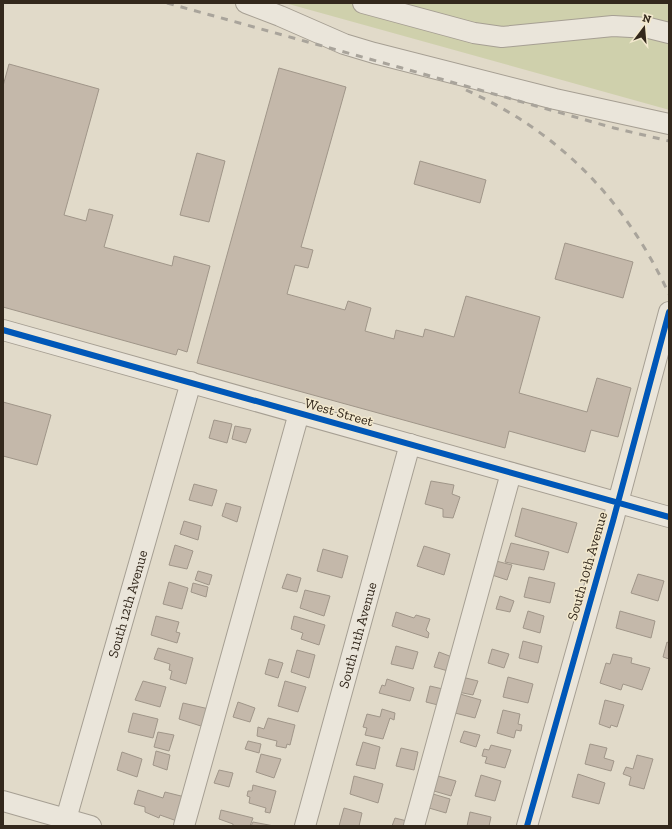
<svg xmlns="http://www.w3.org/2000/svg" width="672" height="829" viewBox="0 0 672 829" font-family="'Zilla Slab',serif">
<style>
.green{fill:#cfd0ac}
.building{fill:#c4b8aa;stroke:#a09689}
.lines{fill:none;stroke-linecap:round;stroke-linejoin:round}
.minor-casing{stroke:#a69f93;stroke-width:22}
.minor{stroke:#eae5da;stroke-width:20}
.rail{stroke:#a9a49b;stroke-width:3;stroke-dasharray:7 7;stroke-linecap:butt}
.cycleway-casing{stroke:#f3e9ce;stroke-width:8}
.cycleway{stroke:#0057b8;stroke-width:6}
.labels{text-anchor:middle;stroke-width:3;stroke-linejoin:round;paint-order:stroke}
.street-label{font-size:14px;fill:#33281c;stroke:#f3e9ce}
</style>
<rect width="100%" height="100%" fill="#e1dac9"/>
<!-- green -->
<path class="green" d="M 285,3 L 669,3 L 669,110 L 666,109 Z"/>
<!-- building -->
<path class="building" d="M 9,64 L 99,89 L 64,215 L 86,221 L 89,209 L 113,215 L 104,247 L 172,266 L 174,256 L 210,266 L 187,352 L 178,349 L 176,355 L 3,307 L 3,86 Z
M 279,68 L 346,87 L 301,247 L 313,250 L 308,268 L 295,265 L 287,294 L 345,310 L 348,301 L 371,308 L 365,331 L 394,339 L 396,330 L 423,337 L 425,329 L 454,337 L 466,296 L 540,317 L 519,393 L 587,412 L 597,378 L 631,388 L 618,437 L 591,430 L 585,452 L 509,431 L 505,448 L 197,363 Z
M 197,153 L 225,161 L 209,222 L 180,215 Z
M 420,161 L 486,180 L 480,203 L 414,184 Z
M 565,243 L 633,262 L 623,298 L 555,279 Z
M 3,402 L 51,415 L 37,465 L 3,456 Z
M 214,420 L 232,424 L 227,443 L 209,438 Z
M 235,426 L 251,429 L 246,443 L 232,439 Z
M 431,481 L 454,485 L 452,494 L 460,497 L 453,518 L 443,517 L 443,509 L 425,504 Z
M 194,484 L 217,490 L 212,506 L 189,500 Z
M 226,503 L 241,507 L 237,522 L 222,516 Z
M 522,508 L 577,523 L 568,553 L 515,536 Z
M 184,521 L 201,526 L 198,540 L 180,534 Z
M 511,543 L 549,552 L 544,570 L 505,562 Z
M 175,545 L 193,551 L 187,569 L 169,565 Z
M 424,546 L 450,554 L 444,575 L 417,566 Z
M 323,549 L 348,556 L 342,578 L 317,571 Z
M 496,561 L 512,565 L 507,580 L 492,575 Z
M 198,571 L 212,575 L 209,585 L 195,580 Z
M 287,574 L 301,578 L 297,592 L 282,588 Z
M 638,574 L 664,581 L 658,601 L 631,593 Z
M 529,577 L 555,583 L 550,603 L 524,597 Z
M 169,582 L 188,588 L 182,609 L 163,604 Z
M 193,583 L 208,587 L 206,597 L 191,592 Z
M 305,590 L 330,596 L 324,616 L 300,608 Z
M 500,596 L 514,601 L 510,612 L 496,609 Z
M 528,611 L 544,616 L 540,633 L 523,628 Z
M 620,611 L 655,621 L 651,638 L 616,628 Z
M 396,612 L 414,618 L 416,615 L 430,619 L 426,630 L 429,633 L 428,638 L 392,626 Z
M 156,616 L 179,622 L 176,632 L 180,633 L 177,643 L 151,635 Z
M 294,616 L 325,625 L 319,645 L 301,639 L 303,633 L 291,629 Z
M 523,641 L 542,646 L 538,663 L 519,658 Z
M 667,642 L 669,643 L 669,659 L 663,657 Z
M 396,646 L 418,652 L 413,669 L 391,664 Z
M 158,648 L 193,658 L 186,684 L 170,679 L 172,671 L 169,670 L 170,664 L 154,659 Z
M 492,649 L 509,654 L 504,668 L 488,663 Z
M 297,650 L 315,655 L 309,678 L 291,672 Z
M 439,652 L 452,657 L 448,671 L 434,667 Z
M 613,654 L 632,658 L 631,663 L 650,668 L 642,690 L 623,684 L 621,690 L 600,683 L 606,663 L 610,664 Z
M 269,659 L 283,663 L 278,678 L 265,674 Z
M 462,677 L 478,681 L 473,695 L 458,692 Z
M 508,677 L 533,684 L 528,703 L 503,697 Z
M 387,679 L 414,688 L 410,701 L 379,693 L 382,685 L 385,686 Z
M 143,681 L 166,687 L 160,707 L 135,700 Z
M 285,681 L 306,687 L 298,712 L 278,706 Z
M 430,686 L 447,690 L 442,706 L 426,702 Z
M 460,694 L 481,700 L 475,718 L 455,713 Z
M 605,700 L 624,705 L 617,727 L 611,725 L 610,728 L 599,724 Z
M 238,702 L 255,708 L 250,722 L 233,717 Z
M 183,703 L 209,709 L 204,727 L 179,719 Z
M 382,709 L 395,713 L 394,720 L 390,718 L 383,739 L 365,735 L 367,728 L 363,727 L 367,714 L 380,717 Z
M 503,710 L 520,714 L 518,724 L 522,725 L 521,731 L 516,730 L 514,738 L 497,733 Z
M 133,713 L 158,719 L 153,738 L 128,732 Z
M 268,718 L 295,725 L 290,745 L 287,744 L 286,748 L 276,746 L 277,741 L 257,736 L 258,727 L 264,729 Z
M 464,731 L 480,735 L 476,747 L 460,742 Z
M 158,732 L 174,735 L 169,751 L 154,747 Z
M 248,741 L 261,744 L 259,753 L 245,749 Z
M 363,742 L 380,747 L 375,769 L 356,765 Z
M 590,744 L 607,748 L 604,758 L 614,761 L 611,771 L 585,764 Z
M 491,745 L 511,750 L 505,768 L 485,763 L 487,757 L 482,756 L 484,749 L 489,750 Z
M 401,748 L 418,752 L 414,770 L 396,766 Z
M 156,751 L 170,755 L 167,770 L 153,765 Z
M 122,752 L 142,759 L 137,777 L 117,770 Z
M 261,754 L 281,759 L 274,778 L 256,772 Z
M 637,755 L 653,759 L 644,789 L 629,785 L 631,777 L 623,774 L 626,767 L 633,769 Z
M 219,770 L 233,773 L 229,787 L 214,783 Z
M 578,774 L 605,783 L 599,804 L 572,797 Z
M 481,775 L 501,781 L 495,801 L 475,796 Z
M 354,776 L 383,784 L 378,803 L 350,794 Z
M 438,776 L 456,781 L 451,796 L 434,791 Z
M 253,785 L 276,791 L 270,813 L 265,812 L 266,808 L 249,803 L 250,797 L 247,796 L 248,791 L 252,791 Z
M 138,790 L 163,798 L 165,792 L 185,797 L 177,821 L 160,815 L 159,818 L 145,812 L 145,807 L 134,804 Z
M 433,794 L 450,799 L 446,813 L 429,808 Z
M 344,808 L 362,813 L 359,826 L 339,826 Z
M 221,810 L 253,818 L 250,826 L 233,826 L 233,824 L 219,819 Z
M 470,812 L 491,817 L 489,826 L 467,826 Z
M 395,818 L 411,822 L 410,826 L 392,826 Z
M 253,822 L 274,826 L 251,826 Z"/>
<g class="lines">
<!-- minor casing -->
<g class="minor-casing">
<g id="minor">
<path d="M 246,3 L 280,16 L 344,44 L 374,53 L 555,99 L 669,124"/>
<path d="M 363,3 L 474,33 L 502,37 L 613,26 L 649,28 L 669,33"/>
<path d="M 3,330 L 669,517"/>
<path d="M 3,801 L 91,826"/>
<path id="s1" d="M 64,826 L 191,382"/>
<path d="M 184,826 L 299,413"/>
<path id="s2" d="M 305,826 L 410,444"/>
<path d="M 414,826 L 511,473"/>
<path d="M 527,826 L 613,521 L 669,312"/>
</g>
</g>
<!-- minor -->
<use href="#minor" class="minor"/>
<!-- rail -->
<path class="rail" d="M 167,3 L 402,68 L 614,128 L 669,141
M 466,90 C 561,133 625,200 669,294"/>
<!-- cycleway casing -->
<g class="cycleway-casing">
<path id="cycleway" d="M 3,330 L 669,517
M 527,826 L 613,521 L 669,312"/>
</g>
<!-- cycleway -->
<use href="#cycleway" class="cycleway"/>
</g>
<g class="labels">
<!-- street labels -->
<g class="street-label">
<text transform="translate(339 412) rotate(16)" y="5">West Street</text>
<text transform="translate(587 566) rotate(-74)" y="5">South 10th Avenue</text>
<text dy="5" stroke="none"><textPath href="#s1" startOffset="231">South 12th Avenue</textPath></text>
<text dy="5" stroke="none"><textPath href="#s2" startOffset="198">South 11th Avenue</textPath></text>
</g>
</g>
<!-- border -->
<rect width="672" height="829" fill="none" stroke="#33281c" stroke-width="8"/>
<!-- north arrow -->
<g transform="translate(644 28) rotate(16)" stroke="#f3e9ce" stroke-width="3" paint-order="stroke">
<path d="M0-3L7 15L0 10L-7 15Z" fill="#33281c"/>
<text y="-6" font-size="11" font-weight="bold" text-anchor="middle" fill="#33281c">N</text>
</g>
</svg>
